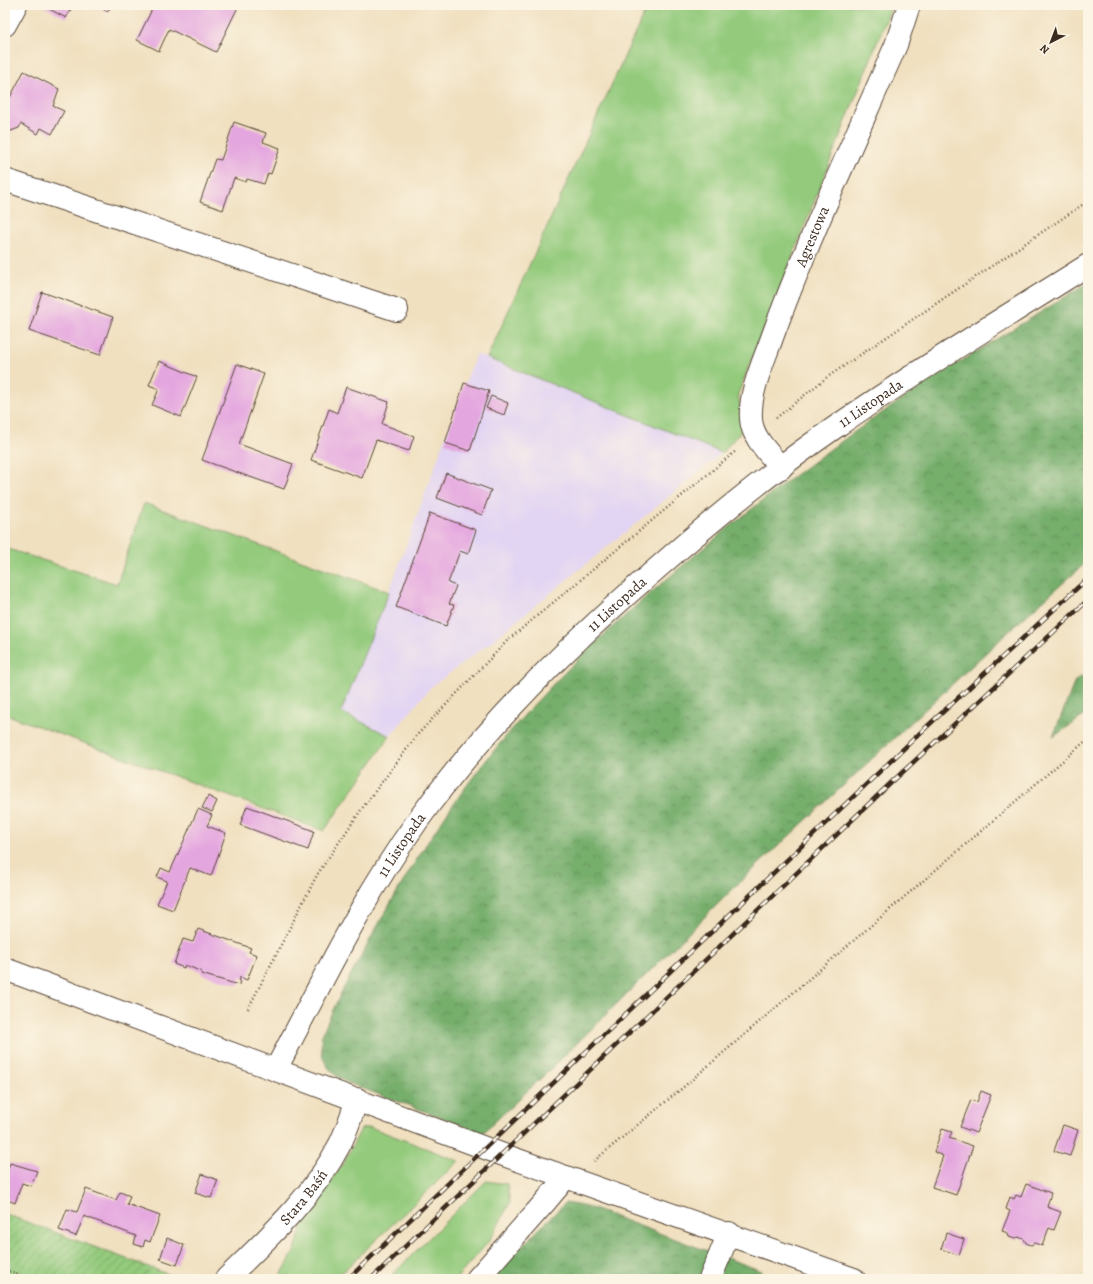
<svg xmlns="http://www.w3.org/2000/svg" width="1093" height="1284" viewBox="0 0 1093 1284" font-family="Alegreya,serif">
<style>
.built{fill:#e2d4f3}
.grass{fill:#93ca7c;stroke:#677a4d}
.forest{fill:url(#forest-crowns);stroke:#586c45}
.garden{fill:url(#garden-furrows);stroke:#677a4d}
.building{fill:#e4a6df}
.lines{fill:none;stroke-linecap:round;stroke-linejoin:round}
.minor-casing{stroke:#564536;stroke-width:24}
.path{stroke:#564536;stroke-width:2.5;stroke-dasharray:1 3;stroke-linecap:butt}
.minor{stroke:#fff;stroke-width:22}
.rail-casing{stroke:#3b2a1e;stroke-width:4.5}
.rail{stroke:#fcf5e5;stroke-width:3;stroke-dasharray:9;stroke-linecap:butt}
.labels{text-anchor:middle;stroke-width:3.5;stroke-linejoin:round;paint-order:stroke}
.street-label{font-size:15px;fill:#3b2a1e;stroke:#fcf5e5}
</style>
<defs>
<pattern id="forest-crowns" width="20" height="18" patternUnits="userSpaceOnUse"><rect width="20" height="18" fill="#76ae6c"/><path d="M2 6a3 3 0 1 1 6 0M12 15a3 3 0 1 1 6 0" fill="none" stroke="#628e58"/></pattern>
<pattern id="garden-furrows" width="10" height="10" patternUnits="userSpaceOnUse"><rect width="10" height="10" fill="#93ca7c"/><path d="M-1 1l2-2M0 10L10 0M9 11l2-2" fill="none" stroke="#79a465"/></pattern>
</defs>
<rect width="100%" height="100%" fill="#fcf5e5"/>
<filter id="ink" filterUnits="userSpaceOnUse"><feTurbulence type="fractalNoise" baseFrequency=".025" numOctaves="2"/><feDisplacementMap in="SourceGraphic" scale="8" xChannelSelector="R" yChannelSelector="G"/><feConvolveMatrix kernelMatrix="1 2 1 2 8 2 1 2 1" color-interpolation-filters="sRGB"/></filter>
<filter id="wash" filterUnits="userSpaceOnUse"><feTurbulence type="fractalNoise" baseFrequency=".012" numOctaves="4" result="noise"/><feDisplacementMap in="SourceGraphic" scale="16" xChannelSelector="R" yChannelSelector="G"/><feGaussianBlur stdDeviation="0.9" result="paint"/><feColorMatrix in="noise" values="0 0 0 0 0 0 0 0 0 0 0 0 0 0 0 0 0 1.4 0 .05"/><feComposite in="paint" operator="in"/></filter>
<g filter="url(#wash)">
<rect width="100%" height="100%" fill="#f0e0c0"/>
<!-- built -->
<path class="built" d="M 476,354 L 722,453 L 487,645 L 431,687 L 390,736 L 341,712 L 389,592 Z"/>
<!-- grass -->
<path class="grass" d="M 648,5 L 892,5 L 738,394 L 744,428 L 722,453 L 487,358 Z
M 144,503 L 389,592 L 341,712 L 390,736 L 324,831 L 5,714 L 5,548 L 117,584 Z
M 370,1127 L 459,1161 L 335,1279 L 279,1279 L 295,1250 L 306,1213 L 343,1164 L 361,1129 Z
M 486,1181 L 507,1184 L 510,1203 L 490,1240 L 456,1279 L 388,1279 Z"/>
<!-- forest -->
<path class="forest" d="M 1088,283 L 1088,561 L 1018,623 L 744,878 L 557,1063 L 483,1133 L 351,1084 C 329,1075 318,1059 322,1035 C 338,995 361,956 382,918 C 420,851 462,786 513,728 C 569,663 634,606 700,551 C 745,514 791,477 839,443 C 919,385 1004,335 1088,283 Z
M 1088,672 L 1088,713 L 1053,737 L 1075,681 Z
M 565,1203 L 588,1207 L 762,1271 L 759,1279 L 489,1279 Z"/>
<!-- garden -->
<path class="garden" d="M 5,1214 L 181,1279 L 5,1279 Z"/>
<g id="blocks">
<!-- building -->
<path class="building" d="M 42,5 L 73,5 L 66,18 Z
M 96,5 L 114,5 L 107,11 Z
M 154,5 L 235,5 L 238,7 L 216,52 L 169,29 L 159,51 L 137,40 Z
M 24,71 L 59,89 L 53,106 L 64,111 L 52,134 L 41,128 L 38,134 L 21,124 L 19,128 L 11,131 L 5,127 L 5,107 Z
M 234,122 L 266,133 L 263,142 L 280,148 L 271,174 L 268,173 L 264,184 L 247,179 L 246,182 L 234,178 L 223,210 L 200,202 L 215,159 L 221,160 Z
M 42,292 L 113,317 L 100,355 L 29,331 Z
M 159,361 L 197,377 L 181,417 L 152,405 L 159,389 L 149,385 Z
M 237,364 L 264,374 L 239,444 L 293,464 L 284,489 L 202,460 Z
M 464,383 L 489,391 L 470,451 L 445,443 Z
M 346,387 L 389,402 L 382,424 L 414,436 L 409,451 L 376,440 L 362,478 L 311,460 L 329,409 L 337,413 Z
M 491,396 L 508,403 L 504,415 L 486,408 Z
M 446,473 L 491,490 L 482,515 L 437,498 Z
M 430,513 L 476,530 L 468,554 L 460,551 L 448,583 L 456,586 L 449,604 L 454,605 L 446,626 L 396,607 Z
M 208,796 L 217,801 L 212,812 L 202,808 Z
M 247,806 L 314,831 L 308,850 L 240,825 Z
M 198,809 L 212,815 L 207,826 L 226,833 L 211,876 L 190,868 L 173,910 L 157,904 L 167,881 L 157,877 L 161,868 L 170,872 Z
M 198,929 L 251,948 L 249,952 L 257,955 L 247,980 L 240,977 L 239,985 L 201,974 L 202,972 L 185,965 L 184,968 L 174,964 L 183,939 L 193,942 Z
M 981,1091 L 991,1095 L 976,1133 L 960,1127 L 971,1100 L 977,1102 Z
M 1063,1125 L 1078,1130 L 1070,1156 L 1054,1151 Z
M 942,1129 L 952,1132 L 949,1138 L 973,1146 L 956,1195 L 932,1187 L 943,1156 L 934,1152 Z
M 10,1163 L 37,1171 L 31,1186 L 22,1183 L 15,1203 L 5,1199 L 5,1177 Z
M 202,1174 L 218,1180 L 211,1198 L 195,1193 Z
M 1026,1184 L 1051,1193 L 1047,1207 L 1061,1212 L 1054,1230 L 1049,1228 L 1042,1246 L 1035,1243 L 1031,1245 L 1026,1243 L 1024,1239 L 1018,1237 L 1015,1239 L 1009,1237 L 1008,1233 L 1002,1231 L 1010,1211 L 1006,1209 L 1010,1197 L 1014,1199 L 1016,1195 L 1021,1197 Z
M 86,1189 L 116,1200 L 120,1192 L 130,1196 L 127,1204 L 160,1216 L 150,1242 L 145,1240 L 143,1247 L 134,1244 L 136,1236 L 84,1216 L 76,1236 L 59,1230 L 67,1209 L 77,1212 Z
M 946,1233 L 964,1239 L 959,1255 L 941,1249 Z
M 167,1238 L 184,1245 L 177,1265 L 160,1259 Z"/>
</g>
</g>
<g filter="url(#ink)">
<use href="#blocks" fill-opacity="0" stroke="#564536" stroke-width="1"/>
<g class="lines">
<!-- minor casing -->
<g class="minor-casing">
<g id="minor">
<path d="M 5,25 L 16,5"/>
<path d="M 5,180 L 397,310"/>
<path id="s1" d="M 781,468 C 770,454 752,438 751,419 C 749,391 764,361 773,335 C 809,237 854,141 896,45 L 909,5"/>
<path d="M 5,969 L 501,1154 L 854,1279"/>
<path id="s2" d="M 276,1069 C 321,984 362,898 418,820 C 485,727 567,646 654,571 C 712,520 773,470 837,426 C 919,369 1004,318 1088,265"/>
<path id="s3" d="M 226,1279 C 268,1238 313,1197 340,1144 C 347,1130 352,1114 357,1099"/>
<path d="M 477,1279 L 546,1201 L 566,1177"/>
<path d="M 710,1279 L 729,1233"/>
</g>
</g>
<!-- path -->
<path class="path" d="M 776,418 L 826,378 L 1088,201
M 248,1009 L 317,875 L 361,810 L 418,734 L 508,640 L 737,450
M 594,1161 L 680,1090 L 1088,739
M 5,1270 L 30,1279"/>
<!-- minor -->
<use href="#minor" class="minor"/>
<!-- rail casing -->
<g class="rail-casing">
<path id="rail" d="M 348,1279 L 919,734 L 1088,578
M 371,1279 L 893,781 L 1088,600"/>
</g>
<!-- rail -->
<use href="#rail" class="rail"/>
</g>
</g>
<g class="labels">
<!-- street labels -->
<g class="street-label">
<text dy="5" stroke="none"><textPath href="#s1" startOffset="252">Agrestowa</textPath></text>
<text dy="5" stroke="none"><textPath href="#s2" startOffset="905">11 Listopada</textPath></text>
<text dy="5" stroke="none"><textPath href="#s2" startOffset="581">11 Listopada</textPath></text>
<text dy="5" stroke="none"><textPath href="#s2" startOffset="257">11 Listopada</textPath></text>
<text dy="5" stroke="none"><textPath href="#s3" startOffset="113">Stara Baśń</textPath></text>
</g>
</g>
<!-- margin -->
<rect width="1093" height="1284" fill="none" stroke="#fcf5e5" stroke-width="20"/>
<!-- north arrow -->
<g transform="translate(1051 42) rotate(222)" stroke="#fcf5e5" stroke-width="3" paint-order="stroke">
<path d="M0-3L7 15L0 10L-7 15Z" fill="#3b2a1e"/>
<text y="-6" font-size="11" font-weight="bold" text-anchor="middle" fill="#3b2a1e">N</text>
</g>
</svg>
